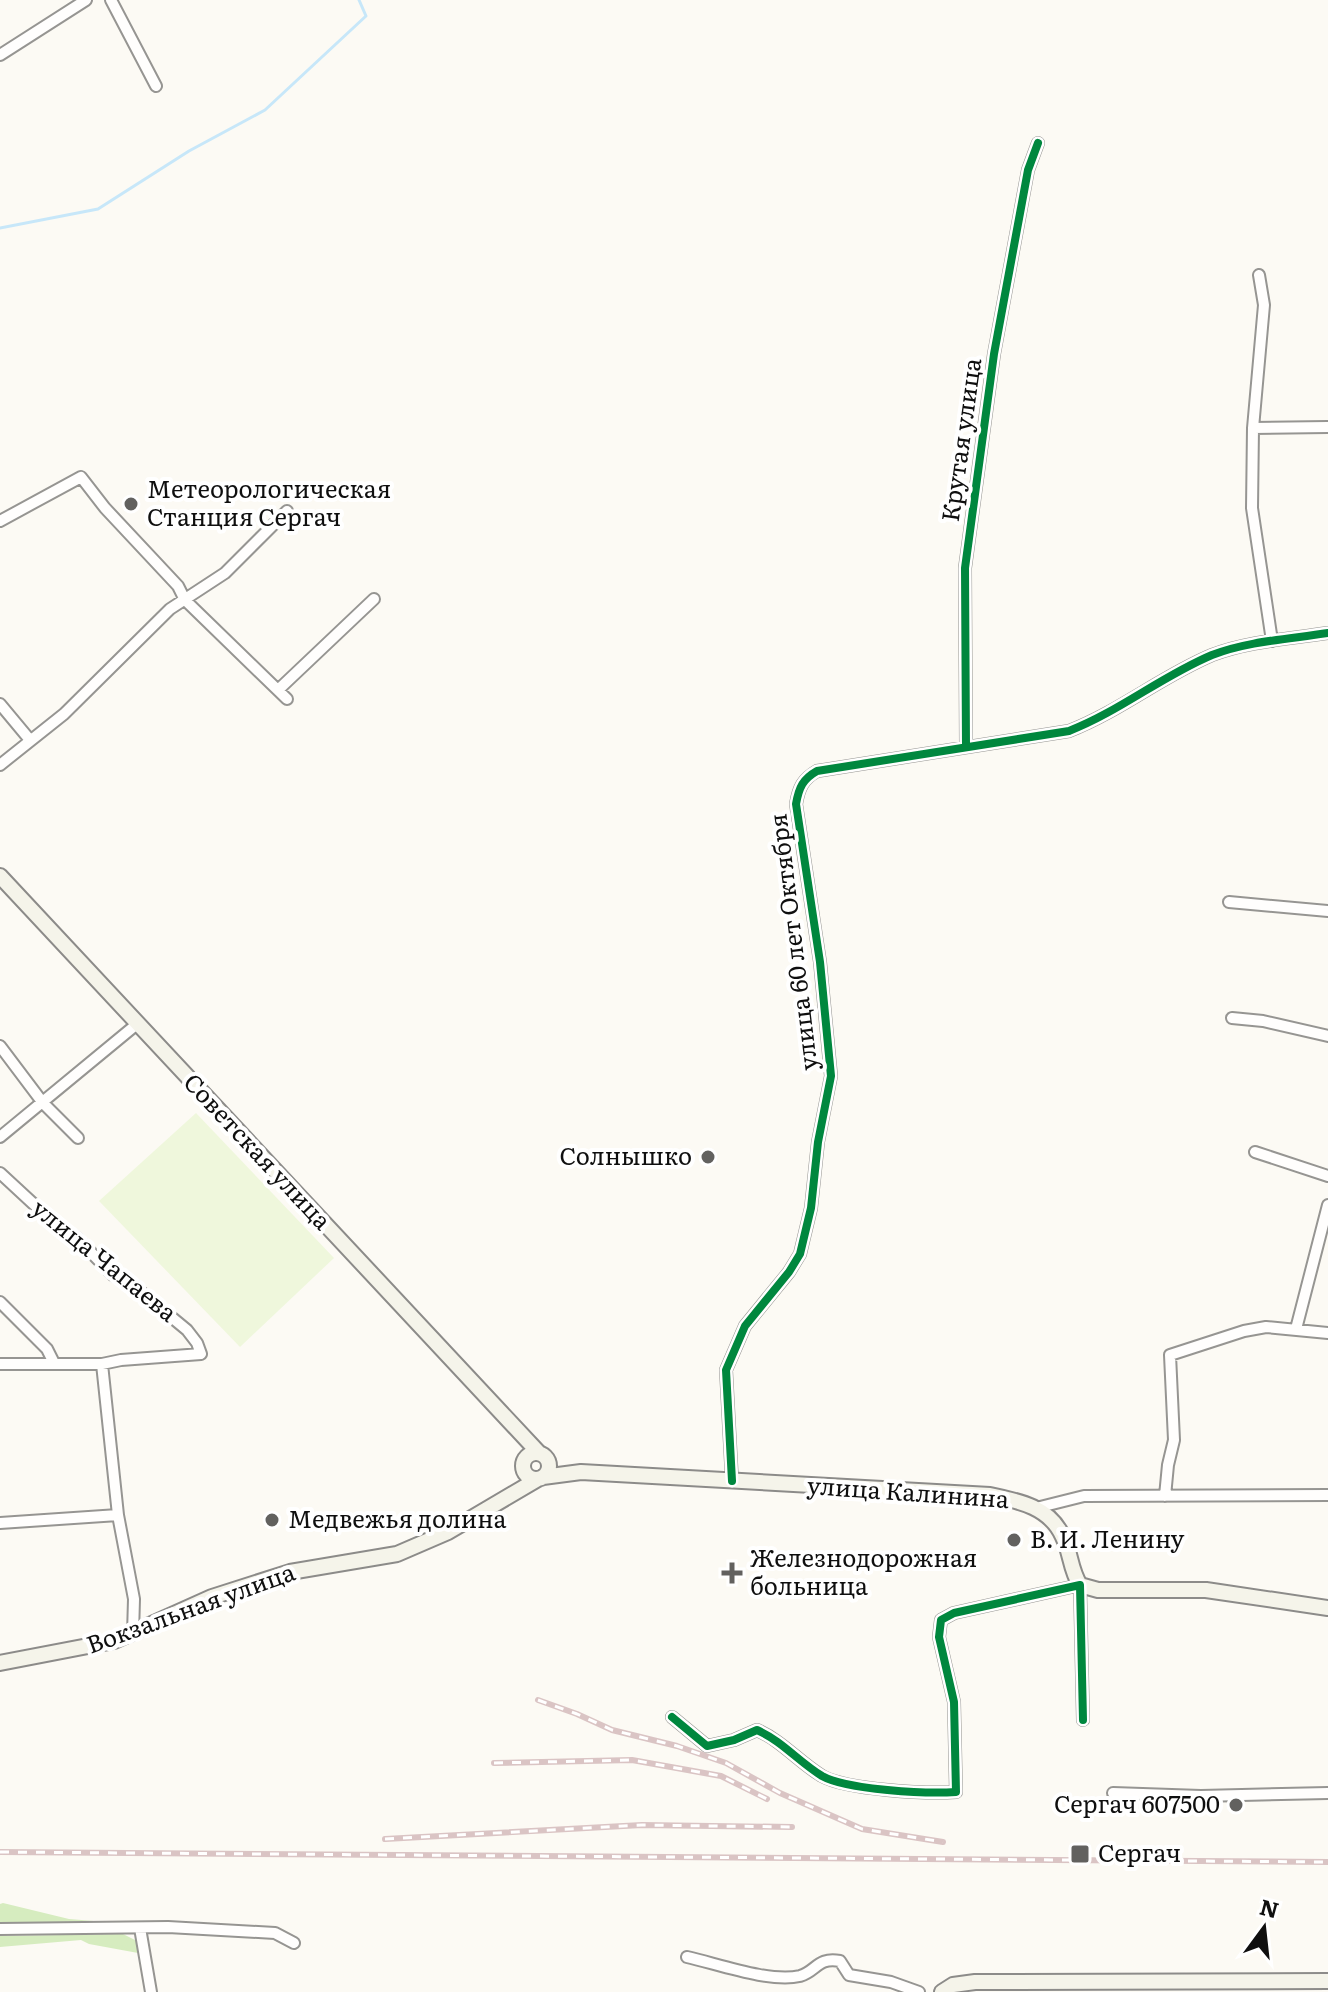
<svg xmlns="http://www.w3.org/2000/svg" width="1328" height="1992" viewBox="0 0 1328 1992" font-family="Literata,serif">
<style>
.forest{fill:#d6ecbf}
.pitch{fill:#eff7dc}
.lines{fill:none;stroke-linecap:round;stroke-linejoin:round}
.stream{stroke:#c7e7f9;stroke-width:3}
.street-casing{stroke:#969592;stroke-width:14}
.secondary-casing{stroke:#8c8b89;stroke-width:18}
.street{stroke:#fffefd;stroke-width:10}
.secondary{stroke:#f5f4ea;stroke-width:14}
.rail-casing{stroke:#dac4c4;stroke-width:6}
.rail{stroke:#fff;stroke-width:3;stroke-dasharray:9;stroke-linecap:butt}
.cycleway-casing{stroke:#fff;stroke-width:13}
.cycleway{stroke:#00873e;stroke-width:8}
.poi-dot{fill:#62615f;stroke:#fff;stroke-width:3}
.labels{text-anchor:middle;stroke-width:8;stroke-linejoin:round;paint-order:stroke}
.street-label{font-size:24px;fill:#0f0f0f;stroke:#fff}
.poi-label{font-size:24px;fill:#0f0f0f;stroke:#fff;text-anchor:start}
</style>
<rect width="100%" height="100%" fill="#fcfaf4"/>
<!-- forest -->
<path class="forest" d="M 3,1903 L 69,1919 L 131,1924 L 6,1924 L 0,1922 L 0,1904 Z
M 123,1934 L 141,1943 L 143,1949 L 138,1953 L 89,1944 L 81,1940 L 0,1947 L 0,1936 Z"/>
<!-- pitch -->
<path class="pitch" d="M 196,1113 L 334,1258 L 240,1347 L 99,1201 Z"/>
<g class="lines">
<!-- stream -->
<path class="stream" d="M 0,228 L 98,209 L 189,151 L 265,110 L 366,16 L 359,0"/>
<!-- street casing -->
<g class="street-casing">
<path id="street" d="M 111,0 L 156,86
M 0,55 L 86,0
M 1259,275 L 1264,305 L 1253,428 L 1252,508 L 1272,641
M 1253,428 L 1328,427
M 0,521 L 81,477 L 105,508 L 178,586 L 185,600 L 287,699
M 278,690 L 374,599
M 0,704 L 30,740
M 966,747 L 965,568 L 994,354 L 1028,170 L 1038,143
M 0,765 L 64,714 L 170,609 L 225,573 L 287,511
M 1229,902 L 1328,911
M 1232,1018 L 1263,1021 L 1328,1036
M 0,1046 L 43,1103 L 78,1138
M 0,1137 L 137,1024
M 1255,1152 L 1328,1176
M 0,1173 L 53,1222 L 77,1238 L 113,1275 L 135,1287 L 187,1330 L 197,1343 L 201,1354 L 121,1360 L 102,1364 L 0,1364
M 0,1302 L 47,1349 L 54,1363
M 1296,1329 L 1328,1205
M 102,1364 L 118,1515 L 134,1599 L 133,1634
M 732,1481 L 726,1370 L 745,1326 L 789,1272 L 800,1254 L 811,1208 L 818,1142 L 831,1076 L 820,962 L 796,804 C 799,787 803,779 817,771 L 1069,731 C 1120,711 1162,676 1212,655 C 1248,641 1290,639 1328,633
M 1165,1496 L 1168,1465 L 1174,1440 L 1170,1355 L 1244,1331 L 1266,1327 L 1328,1333
M 1036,1508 L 1084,1496 L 1328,1495
M 0,1523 L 118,1515
M 672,1717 L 707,1746 L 734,1740 L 757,1730 C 782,1741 799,1762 822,1776 C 847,1790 927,1794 956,1792 L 954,1702 L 939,1637 L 941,1620 L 954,1613 L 1080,1585 L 1083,1720
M 1113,1793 L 1201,1796 L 1328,1793
M 140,1928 L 151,1992
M 0,1929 L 168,1927 L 275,1933 L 294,1943
M 687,1957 C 718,1964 770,1983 800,1976 C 817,1971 817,1957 840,1961 L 849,1975 L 891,1982 L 919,1992"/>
</g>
<!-- secondary casing -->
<g class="secondary-casing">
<path id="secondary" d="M 0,876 L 539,1453
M523 1466a13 13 0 1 1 26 0a13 13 0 1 1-26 0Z
M 543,1477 L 581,1472 L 990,1495 C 1019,1501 1050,1507 1063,1537 C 1071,1553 1070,1569 1080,1585 L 1098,1590 L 1206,1590 L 1328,1608
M 0,1663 L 114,1641 L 212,1597 L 290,1572 L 397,1554 L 448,1532 L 538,1479
M 942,1992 L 953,1985 L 975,1982 L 1328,1981"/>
</g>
<!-- street -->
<use href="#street" class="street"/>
<!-- secondary -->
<use href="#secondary" class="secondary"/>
<!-- rail casing -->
<g class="rail-casing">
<path id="rail" d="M 538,1700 L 577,1714 L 612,1730 L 677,1746 L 726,1763 L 780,1793 L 862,1829 L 943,1842
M 494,1763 L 632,1760 L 721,1776 L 767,1799
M 385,1839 L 642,1825 L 792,1827
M 0,1852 L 1328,1862"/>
</g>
<!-- rail -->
<use href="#rail" class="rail"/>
<!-- cycleway casing -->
<g class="cycleway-casing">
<path id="cycleway" d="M 966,747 L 965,568 L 994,354 L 1028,170 L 1038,143
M 732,1481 L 726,1370 L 745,1326 L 789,1272 L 800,1254 L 811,1208 L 818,1142 L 831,1076 L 820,962 L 796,804 C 799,787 803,779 817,771 L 1069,731 C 1120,711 1162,676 1212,655 C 1248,641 1290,639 1328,633
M 672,1717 L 707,1746 L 734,1740 L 757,1730 C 782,1741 799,1762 822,1776 C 847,1790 927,1794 956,1792 L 954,1702 L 939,1637 L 941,1620 L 954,1613 L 1080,1585 L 1083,1720"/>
</g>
<!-- cycleway -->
<use href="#cycleway" class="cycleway"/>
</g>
<!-- markers -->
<g class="poi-dot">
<circle cx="131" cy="504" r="8"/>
<circle cx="708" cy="1157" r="8"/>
<circle cx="272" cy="1520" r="8"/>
<circle cx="1014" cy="1540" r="8"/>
<path d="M728 1561h8v8h8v8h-8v8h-8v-8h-8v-8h8z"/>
<circle cx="1236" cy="1805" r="8"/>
<rect x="1070" y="1844" width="20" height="20" rx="4"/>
</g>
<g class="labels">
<!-- street labels -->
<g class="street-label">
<text transform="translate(962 440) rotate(-82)" y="8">Крутая улица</text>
<text transform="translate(794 942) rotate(-97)" y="8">улица 60 лет Октября</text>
<text transform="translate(257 1152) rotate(47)" y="8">Советская улица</text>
<text transform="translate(104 1261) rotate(39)" y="8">улица Чапаева</text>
<text transform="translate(908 1493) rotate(4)" y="8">улица Калинина</text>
<text transform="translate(191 1609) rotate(-20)" y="8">Вокзальная улица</text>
</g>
<!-- poi labels -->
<g class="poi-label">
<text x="147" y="498">Метеорологическая<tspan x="147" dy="28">Станция Сергач</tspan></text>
<text x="692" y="1165" text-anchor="end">Солнышко</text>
<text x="288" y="1528">Медвежья долина</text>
<text x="1030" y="1548">В. И. Ленину</text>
<text x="750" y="1567">Железнодорожная<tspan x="750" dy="28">больница</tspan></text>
<text x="1220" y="1813" text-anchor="end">Сергач 607500</text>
<text x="1098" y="1862">Сергач</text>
</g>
</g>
<!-- north arrow -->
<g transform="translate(1264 1928) rotate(15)" stroke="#ffffff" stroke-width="6" paint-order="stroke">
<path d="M0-6L14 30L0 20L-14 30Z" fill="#0f0f0f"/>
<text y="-12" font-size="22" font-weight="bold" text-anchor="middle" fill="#0f0f0f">N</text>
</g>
</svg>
